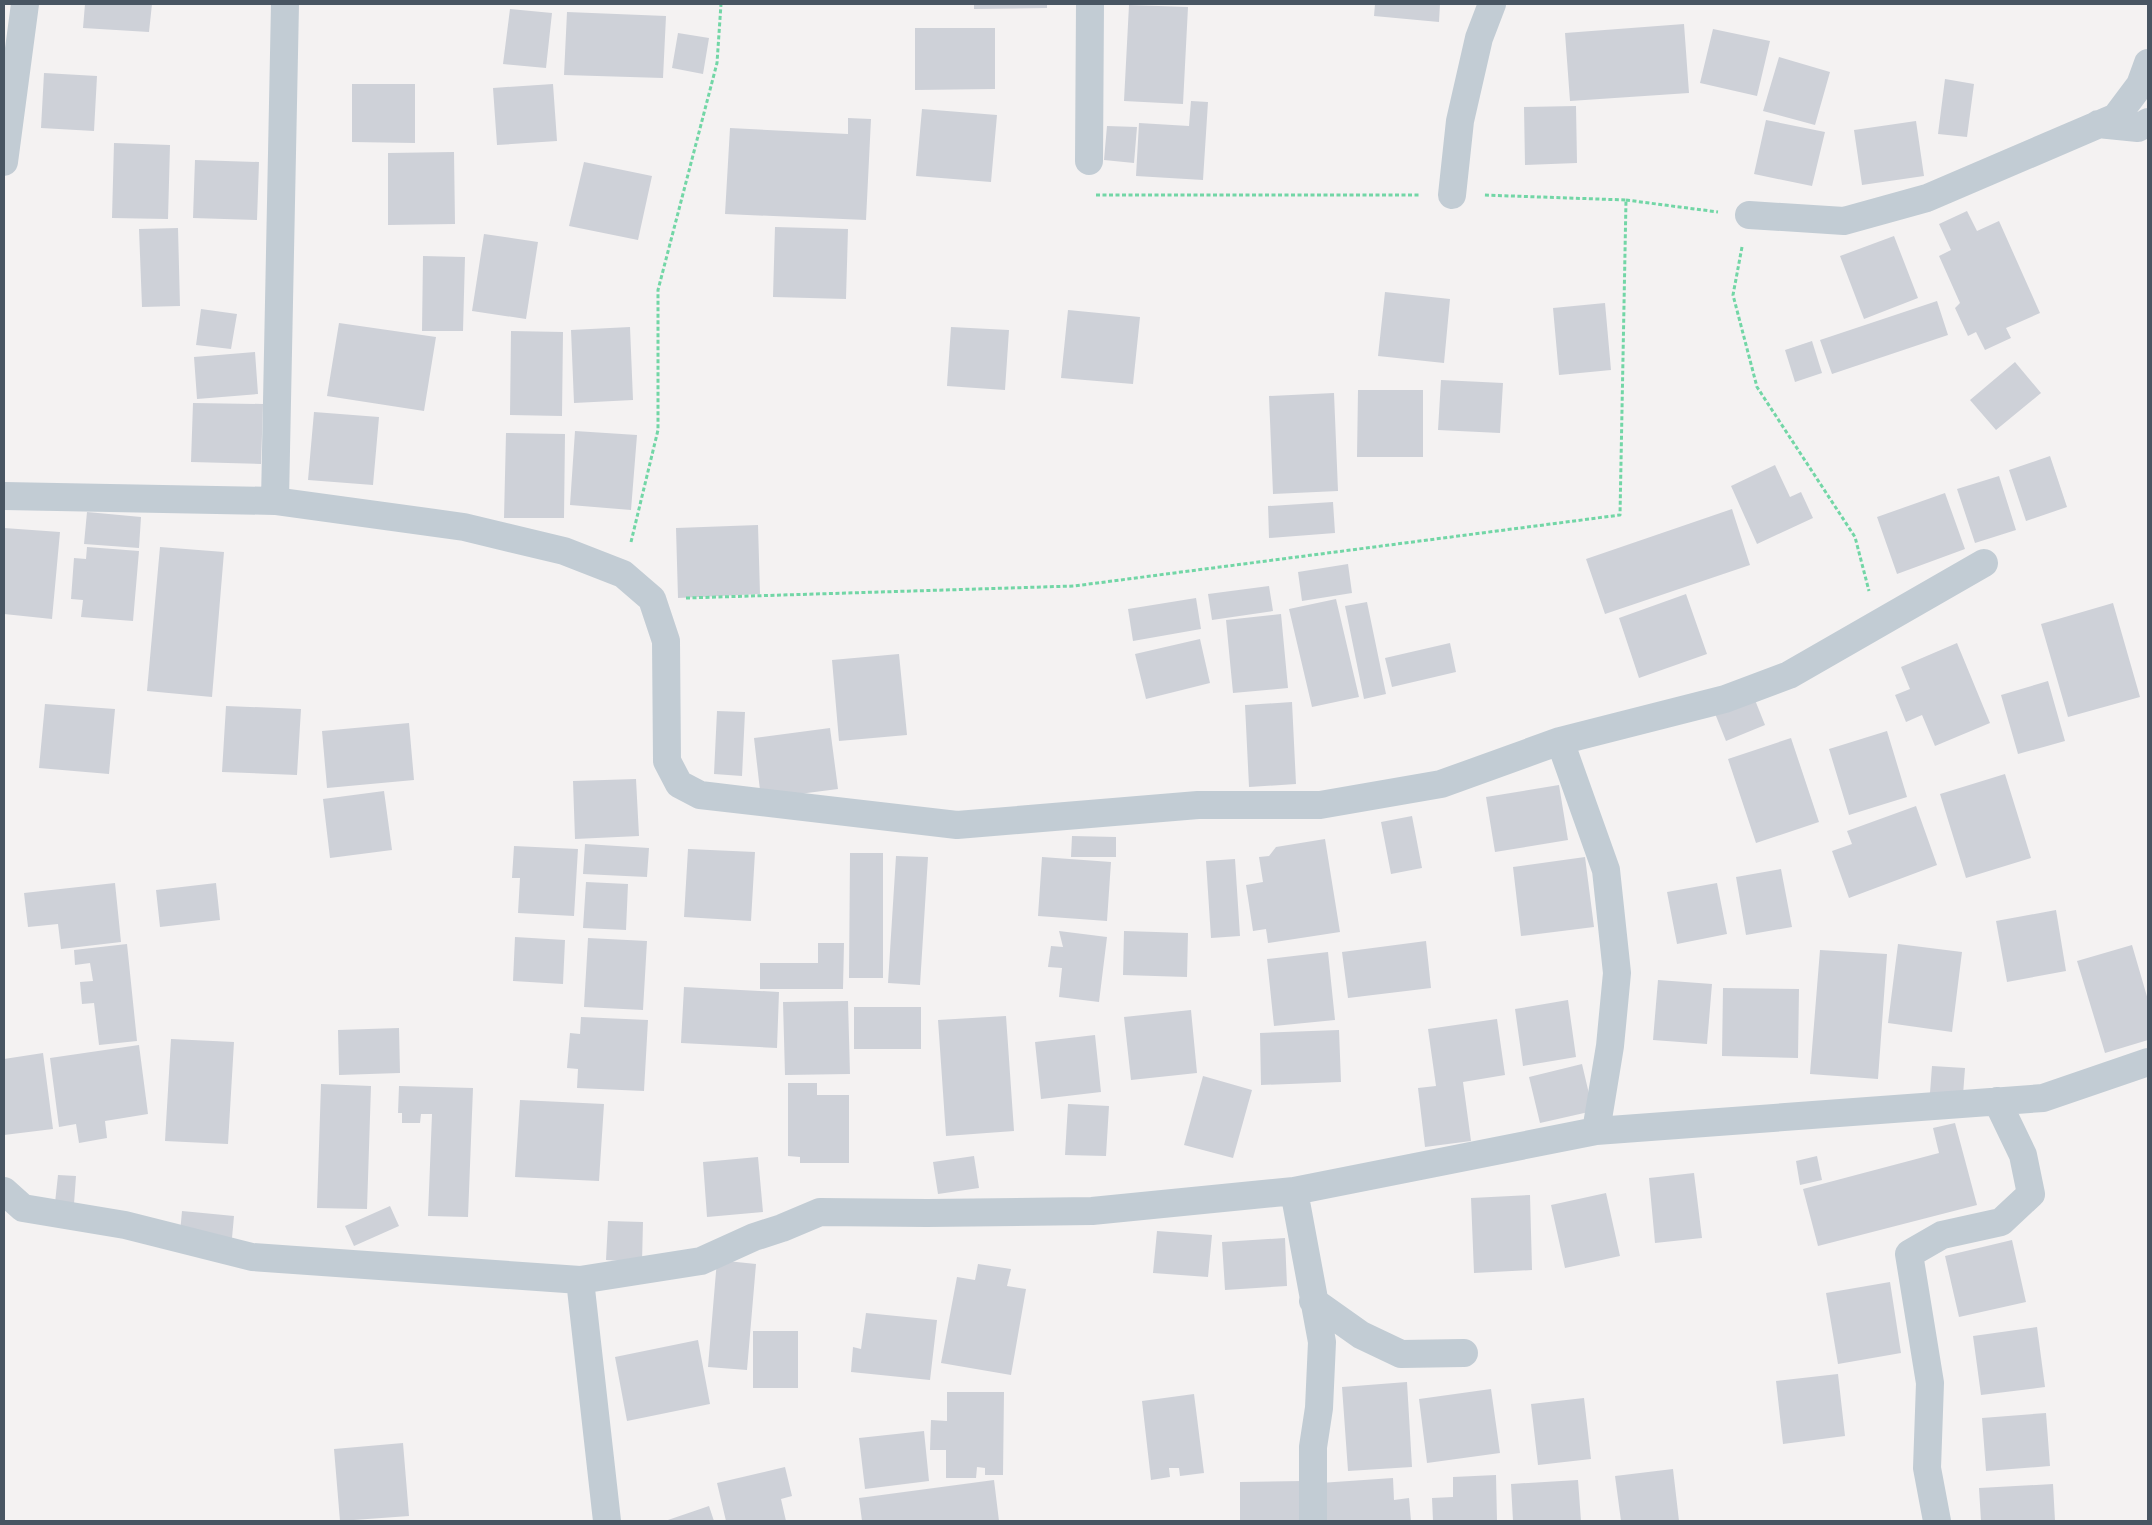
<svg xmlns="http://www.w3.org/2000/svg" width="2152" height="1525" viewBox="0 0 2152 1525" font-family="'Open Sans',sans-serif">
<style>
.building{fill:#ced1d8}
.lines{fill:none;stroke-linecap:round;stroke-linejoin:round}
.path{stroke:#72d6a6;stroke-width:3;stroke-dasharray:4 2.5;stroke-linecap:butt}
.minor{stroke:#c2ccd4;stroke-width:28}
</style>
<rect width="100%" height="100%" fill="#f4f2f2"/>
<!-- building -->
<path class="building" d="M 85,4 L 152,4 L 149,32 L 83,28 Z
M 974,4 L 1047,4 L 1047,8 L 974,9 Z
M 1375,4 L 1440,4 L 1439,22 L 1374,16 Z
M 1129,5 L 1188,7 L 1183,104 L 1124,101 Z
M 510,9 L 552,13 L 546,68 L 503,64 Z
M 567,12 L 666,16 L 663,78 L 564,75 Z
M 1684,24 L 1689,93 L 1570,101 L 1565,33 Z
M 915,28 L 995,28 L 995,89 L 915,90 Z
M 1713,29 L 1770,41 L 1757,96 L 1700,83 Z
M 678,33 L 709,38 L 703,74 L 672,68 Z
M 1779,57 L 1830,72 L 1815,125 L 1763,111 Z
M 44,73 L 97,76 L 94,131 L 41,128 Z
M 1945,79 L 1974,84 L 1967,137 L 1938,134 Z
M 352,84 L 415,84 L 415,143 L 352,142 Z
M 553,84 L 557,141 L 497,145 L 493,88 Z
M 1191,101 L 1208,102 L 1203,180 L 1136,176 L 1139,123 L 1189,126 Z
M 1576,106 L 1577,163 L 1525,165 L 1524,107 Z
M 922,109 L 997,115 L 991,182 L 916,176 Z
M 848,118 L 871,119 L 866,220 L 725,214 L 730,128 L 848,134 Z
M 1766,120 L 1825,132 L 1812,186 L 1754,174 Z
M 1916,121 L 1924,176 L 1862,185 L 1854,130 Z
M 1107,126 L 1137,127 L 1134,163 L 1104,160 Z
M 114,143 L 170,145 L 168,219 L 112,218 Z
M 454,152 L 455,224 L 388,225 L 388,153 Z
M 195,160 L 259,162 L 257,220 L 193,218 Z
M 584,162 L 652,176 L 638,240 L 569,226 Z
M 1967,211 L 1977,231 L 1999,221 L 2040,313 L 2006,328 L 2011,338 L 1985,350 L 1976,332 L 1968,336 L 1955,308 L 1960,303 L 1939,256 L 1951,250 L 1939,224 Z
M 775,227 L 848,229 L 846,299 L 773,297 Z
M 178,228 L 180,306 L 142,307 L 139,229 Z
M 484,234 L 538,242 L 526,319 L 472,311 Z
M 1894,236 L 1918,298 L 1864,319 L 1840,256 Z
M 423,256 L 465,257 L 463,331 L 422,331 Z
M 1385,292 L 1450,299 L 1444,363 L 1378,356 Z
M 1937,301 L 1948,335 L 1832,374 L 1820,340 Z
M 1605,303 L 1611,370 L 1559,375 L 1553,308 Z
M 201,309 L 237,314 L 231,349 L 196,345 Z
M 1068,310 L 1140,317 L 1133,384 L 1061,378 Z
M 339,323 L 436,337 L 424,411 L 327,396 Z
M 630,327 L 633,400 L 574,403 L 571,330 Z
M 951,327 L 1009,330 L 1005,390 L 947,386 Z
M 511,331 L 563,332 L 562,416 L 510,415 Z
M 1812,341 L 1822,373 L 1795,382 L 1785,350 Z
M 255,352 L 258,394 L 197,399 L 194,357 Z
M 2015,362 L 2041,393 L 1996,430 L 1970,400 Z
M 1441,380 L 1503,383 L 1500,433 L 1438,430 Z
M 1358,390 L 1423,390 L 1423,457 L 1357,457 Z
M 1334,393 L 1338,491 L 1273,494 L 1269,396 Z
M 193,403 L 263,404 L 261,464 L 191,462 Z
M 314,412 L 379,417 L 373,485 L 308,480 Z
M 575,431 L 637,435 L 631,510 L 570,505 Z
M 506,433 L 565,434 L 564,518 L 504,518 Z
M 2050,456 L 2067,507 L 2026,521 L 2009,470 Z
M 1775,465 L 1790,497 L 1801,492 L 1813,518 L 1757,544 L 1731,486 Z
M 1999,476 L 2016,530 L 1975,543 L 1957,489 Z
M 1945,493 L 1965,549 L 1897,574 L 1877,517 Z
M 1333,502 L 1335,533 L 1269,538 L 1268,506 Z
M 1732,509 L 1750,565 L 1605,614 L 1586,559 Z
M 87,512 L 141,517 L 139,548 L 84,544 Z
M 758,525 L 760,594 L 678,598 L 676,528 Z
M 4,528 L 60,532 L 52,619 L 4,614 Z
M 87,547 L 139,551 L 133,621 L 81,617 L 83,600 L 71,599 L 74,558 L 86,559 Z
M 160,547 L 224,552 L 212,697 L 147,691 Z
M 1348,564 L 1352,593 L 1302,601 L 1298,572 Z
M 1269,586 L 1273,611 L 1212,620 L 1208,594 Z
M 1686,594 L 1707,654 L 1639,678 L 1619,618 Z
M 1196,598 L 1201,629 L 1133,641 L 1128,609 Z
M 1336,599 L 1359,697 L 1312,707 L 1289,609 Z
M 1367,602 L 1386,694 L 1364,699 L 1345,606 Z
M 2113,603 L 2140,697 L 2068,717 L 2041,624 Z
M 1281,614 L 1288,688 L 1233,693 L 1226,620 Z
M 1200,639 L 1210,683 L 1146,699 L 1135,654 Z
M 1450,643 L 1456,672 L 1392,687 L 1385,658 Z
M 1957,643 L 1990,723 L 1935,746 L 1922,715 L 1906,722 L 1895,695 L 1910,689 L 1901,667 Z
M 899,654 L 907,735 L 839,741 L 832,660 Z
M 2048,681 L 2065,741 L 2018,754 L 2001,695 Z
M 1753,695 L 1765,725 L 1726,741 L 1714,711 Z
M 1292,702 L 1296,784 L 1249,787 L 1245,705 Z
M 45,704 L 115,709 L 109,774 L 39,768 Z
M 226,706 L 301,709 L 297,775 L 222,772 Z
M 717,711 L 745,712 L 742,776 L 714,774 Z
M 409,723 L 414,780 L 327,788 L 322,731 Z
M 830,728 L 838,789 L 761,799 L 754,738 Z
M 1887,731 L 1907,797 L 1849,815 L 1829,749 Z
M 1791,738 L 1819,822 L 1756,843 L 1728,759 Z
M 2005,774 L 2031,858 L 1966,878 L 1940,794 Z
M 636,779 L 639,836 L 575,839 L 573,781 Z
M 1559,785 L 1568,840 L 1495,852 L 1486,797 Z
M 384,791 L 392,850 L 330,858 L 323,799 Z
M 1916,806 L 1937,865 L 1849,898 L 1832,851 L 1852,844 L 1847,831 Z
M 1412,816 L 1422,868 L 1391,874 L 1381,822 Z
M 1072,836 L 1116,837 L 1116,857 L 1071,857 Z
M 1325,839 L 1340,932 L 1268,943 L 1266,929 L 1253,931 L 1246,885 L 1263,882 L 1259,857 L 1269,856 L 1276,847 Z
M 585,844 L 649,848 L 647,877 L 583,874 Z
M 514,846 L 578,849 L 574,916 L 518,913 L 520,878 L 512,878 Z
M 688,849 L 755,852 L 751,921 L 684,917 Z
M 850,853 L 883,853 L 883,978 L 849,978 Z
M 896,856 L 928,857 L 920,985 L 888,983 Z
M 1042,857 L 1111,862 L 1107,921 L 1038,916 Z
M 1585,857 L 1594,927 L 1521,936 L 1513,867 Z
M 1235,859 L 1240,936 L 1211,938 L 1206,861 Z
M 1781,869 L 1792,927 L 1746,935 L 1736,877 Z
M 586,882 L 628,884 L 626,930 L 583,928 Z
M 115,883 L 121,942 L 61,949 L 58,924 L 28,927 L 24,893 Z
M 216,883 L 220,920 L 160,927 L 156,890 Z
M 1717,883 L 1727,934 L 1677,944 L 1667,892 Z
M 2056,910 L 2066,971 L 2007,982 L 1996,921 Z
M 1059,931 L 1107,937 L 1099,1002 L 1059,997 L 1062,968 L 1048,967 L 1051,946 L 1063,947 Z
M 1124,931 L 1188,933 L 1187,977 L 1123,975 Z
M 515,937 L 565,940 L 563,984 L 513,981 Z
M 588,938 L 647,941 L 643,1010 L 584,1007 Z
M 1426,941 L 1431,988 L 1348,998 L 1342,952 Z
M 818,943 L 844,943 L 843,989 L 760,989 L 760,963 L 818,963 Z
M 127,944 L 137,1041 L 99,1045 L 94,1003 L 82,1004 L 80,982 L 93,981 L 90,963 L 75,965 L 74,950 Z
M 1898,944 L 1962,952 L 1952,1032 L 1888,1023 Z
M 2132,945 L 2148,1000 L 2148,1040 L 2105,1053 L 2077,961 Z
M 1820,950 L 1887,954 L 1878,1079 L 1810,1074 Z
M 1328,952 L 1335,1020 L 1274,1026 L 1267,959 Z
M 1658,980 L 1712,984 L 1707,1044 L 1653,1040 Z
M 684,987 L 779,992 L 777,1048 L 681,1043 Z
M 1723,988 L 1799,989 L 1798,1058 L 1722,1056 Z
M 1568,1000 L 1576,1057 L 1523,1066 L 1515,1009 Z
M 848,1001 L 850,1074 L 785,1075 L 783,1002 Z
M 854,1007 L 921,1007 L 921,1049 L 854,1049 Z
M 1191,1010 L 1197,1073 L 1131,1080 L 1124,1017 Z
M 1006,1016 L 1014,1131 L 946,1136 L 938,1020 Z
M 581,1017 L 648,1020 L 644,1091 L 577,1088 L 578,1069 L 567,1068 L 570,1033 L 580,1034 Z
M 1497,1019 L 1505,1075 L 1463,1082 L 1471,1141 L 1425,1147 L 1418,1088 L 1436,1086 L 1428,1029 Z
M 399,1028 L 400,1073 L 339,1075 L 338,1030 Z
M 1339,1030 L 1341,1082 L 1261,1085 L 1260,1033 Z
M 1095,1035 L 1101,1092 L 1041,1099 L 1035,1042 Z
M 171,1039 L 234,1042 L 228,1144 L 165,1141 Z
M 139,1045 L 148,1114 L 105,1121 L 107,1138 L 79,1143 L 76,1124 L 59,1127 L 50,1058 Z
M 43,1053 L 53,1129 L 4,1135 L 4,1059 Z
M 1582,1064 L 1593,1111 L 1540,1123 L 1529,1077 Z
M 1932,1066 L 1965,1068 L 1963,1095 L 1930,1093 Z
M 1203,1076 L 1252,1090 L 1233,1158 L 1184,1145 Z
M 788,1083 L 817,1083 L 817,1095 L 849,1095 L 849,1163 L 800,1163 L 800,1157 L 788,1156 Z
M 321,1084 L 371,1086 L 367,1209 L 317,1208 Z
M 399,1086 L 473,1088 L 468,1217 L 428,1216 L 432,1114 L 421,1114 L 420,1123 L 402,1123 L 402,1113 L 398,1113 Z
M 520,1100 L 604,1104 L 599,1181 L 515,1177 Z
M 1068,1104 L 1109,1106 L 1106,1156 L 1065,1155 Z
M 1955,1123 L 1977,1205 L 1818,1246 L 1803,1189 L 1939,1153 L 1933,1128 Z
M 974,1156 L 979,1188 L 938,1194 L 933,1162 Z
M 1817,1156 L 1822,1180 L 1800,1185 L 1796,1161 Z
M 758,1157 L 763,1212 L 707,1217 L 703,1162 Z
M 1694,1173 L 1702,1238 L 1655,1243 L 1649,1178 Z
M 58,1175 L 76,1176 L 74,1204 L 55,1203 Z
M 1606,1193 L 1620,1256 L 1565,1268 L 1551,1205 Z
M 1530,1195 L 1532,1270 L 1474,1273 L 1471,1198 Z
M 390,1206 L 399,1226 L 354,1246 L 345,1226 Z
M 182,1211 L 234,1216 L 232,1238 L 180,1233 Z
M 608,1221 L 643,1222 L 642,1262 L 606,1260 Z
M 1157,1231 L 1212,1235 L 1208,1277 L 1153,1273 Z
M 1285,1238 L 1287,1286 L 1225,1290 L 1222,1242 Z
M 2012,1240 L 2026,1302 L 1959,1317 L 1945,1256 Z
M 717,1260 L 756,1264 L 747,1370 L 708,1367 Z
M 978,1264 L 1011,1269 L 1007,1286 L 1026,1289 L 1011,1375 L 941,1363 L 957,1277 L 975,1280 Z
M 1890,1282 L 1901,1353 L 1838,1364 L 1826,1293 Z
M 866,1313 L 937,1320 L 930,1380 L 851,1372 L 853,1347 L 861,1349 Z
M 2037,1327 L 2045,1387 L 1981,1395 L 1973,1336 Z
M 753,1331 L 798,1331 L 798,1388 L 753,1388 Z
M 698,1340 L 710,1404 L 627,1421 L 615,1357 Z
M 1838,1374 L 1845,1436 L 1783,1444 L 1776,1381 Z
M 1407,1382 L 1412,1467 L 1348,1471 L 1342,1387 Z
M 1491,1389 L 1500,1453 L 1427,1463 L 1419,1399 Z
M 947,1392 L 1004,1392 L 1003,1475 L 985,1475 L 985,1468 L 977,1467 L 976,1478 L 946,1478 L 946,1450 L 930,1450 L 931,1420 L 947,1421 Z
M 1194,1394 L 1204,1473 L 1180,1476 L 1179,1468 L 1169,1468 L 1170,1477 L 1151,1480 L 1142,1401 Z
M 1584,1398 L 1591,1459 L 1538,1465 L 1531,1404 Z
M 2046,1413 L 2050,1466 L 1986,1471 L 1982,1418 Z
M 924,1431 L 929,1481 L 865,1489 L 859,1438 Z
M 403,1443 L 409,1516 L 340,1521 L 334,1449 Z
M 785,1467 L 792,1496 L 781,1499 L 786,1521 L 726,1521 L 717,1483 Z
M 1673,1469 L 1679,1521 L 1621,1521 L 1615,1476 Z
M 1496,1475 L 1497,1521 L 1433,1521 L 1432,1498 L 1453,1497 L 1453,1477 Z
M 1393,1478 L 1394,1500 L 1409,1498 L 1411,1521 L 1323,1521 L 1320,1483 Z
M 994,1480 L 999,1521 L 862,1521 L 859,1498 Z
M 1578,1480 L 1581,1521 L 1513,1521 L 1511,1484 Z
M 1303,1481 L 1303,1521 L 1240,1521 L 1240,1482 Z
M 2053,1484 L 2055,1521 L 1981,1521 L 1979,1488 Z
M 709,1506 L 714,1521 L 665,1521 Z"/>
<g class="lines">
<!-- path -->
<path class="path" d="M 1096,195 L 1420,195
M 1626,200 L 1718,212
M 1742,247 L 1733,295 L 1757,387 L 1855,537 L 1869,591
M 631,542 L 658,430 L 658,290 L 717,63 L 721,4
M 686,598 L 1074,586 L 1620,515 L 1626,200 L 1483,195"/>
<!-- minor -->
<path class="minor" d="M 2098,124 L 2138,128 L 2148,122
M 1089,161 L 1090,4
M 4,162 L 25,4
M 1452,195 L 1460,121 L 1479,38 L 1492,4
M 1749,215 L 1844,221 L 1927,198 L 2116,117 L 2140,85 L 2148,63
M 4,496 L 275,501 L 464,527 L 564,551 L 623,574 L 652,599 L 666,641 L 667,761 L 679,784 L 700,795 L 957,825 L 1198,805 L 1320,805 L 1441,784 L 1560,741 L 1725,699 L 1789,675 L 1984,563
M 275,501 L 285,4
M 1560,741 L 1606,870 L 1617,973 L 1610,1046 L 1596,1131
M 4,1191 L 23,1208 L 125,1225 L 252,1257 L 580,1280 L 607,1521
M 1294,1191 L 1322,1342 L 1319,1408 L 1313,1447 L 1313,1521
M 580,1280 L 701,1261 L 754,1237 L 782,1228 L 820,1212 L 927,1213 L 1092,1211 L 1294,1191 L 1596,1131 L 2043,1098 L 2148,1062
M 1313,1301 L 1361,1335 L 1401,1354 L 1464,1353
M 1937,1521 L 1927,1468 L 1930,1383 L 1909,1254 L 1942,1235 L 2001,1222 L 2031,1194 L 2023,1155 L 1997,1101"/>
</g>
<!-- border -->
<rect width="2152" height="1525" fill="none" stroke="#485562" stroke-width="10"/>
</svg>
